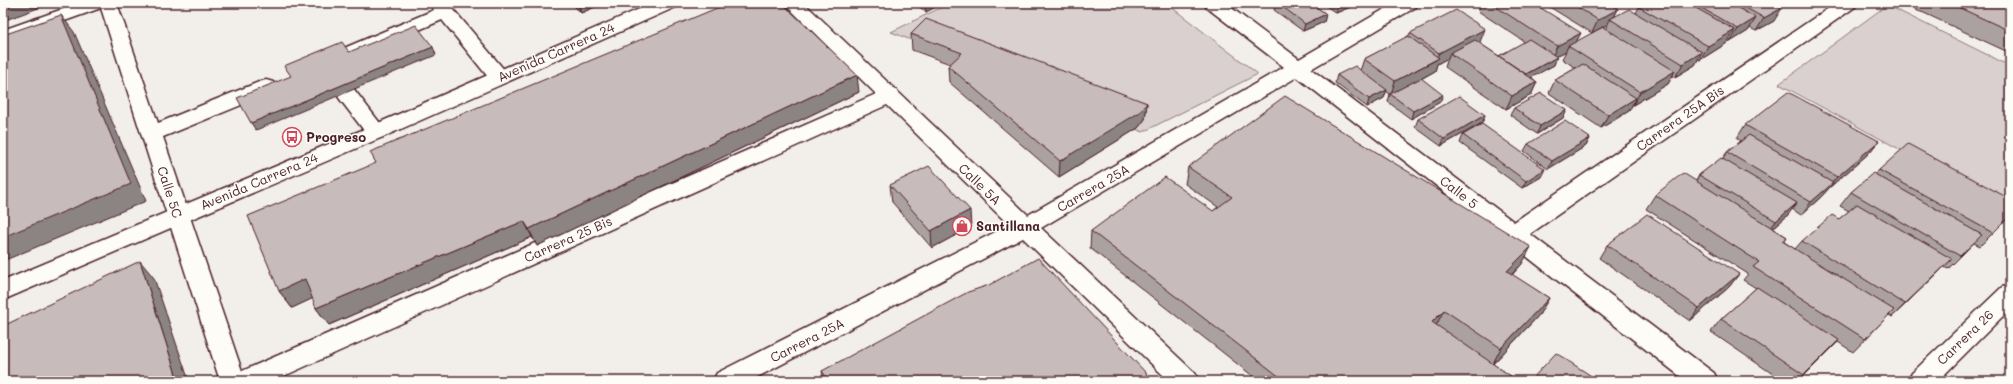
<svg xmlns="http://www.w3.org/2000/svg" width="2013" height="384" viewBox="0 0 2013 384" font-family="Mali,sans-serif">
<style>
.green{fill:#d9d0cf;stroke:#92787d}
.lines{fill:none;stroke-linecap:round;stroke-linejoin:round}
.minor-casing{stroke:#4a1f2b;stroke-width:3}
.major-casing{stroke:#4a1f2b;stroke-width:3}
.minor{fill:#fdfcf7;fill-rule:evenodd}
.major{fill:#fdfcf7;fill-rule:evenodd}
.wall{fill:#aca1a1;stroke:#4a1f2b}
.shaded-wall{fill:#8c8383;stroke:#4a1f2b}
.building{fill:#c8bbbb;stroke:#4a1f2b}
.labels{text-anchor:middle;stroke-width:3;stroke-linejoin:round;paint-order:stroke}
.street-label{font-size:13px;fill:#4a1f2b;stroke:#fdfcf7}
.poi-label{font-size:13px;font-weight:bold;fill:#4a1f2b;stroke:#fdfcf7;text-anchor:start}
</style>
<rect width="100%" height="100%" fill="#f2efeb"/>
<filter id="ink" filterUnits="userSpaceOnUse"><feTurbulence type="fractalNoise" baseFrequency=".025" numOctaves="2"/><feDisplacementMap in="SourceGraphic" scale="8" xChannelSelector="R" yChannelSelector="G"/><feConvolveMatrix kernelMatrix="1 2 1 2 8 2 1 2 1" color-interpolation-filters="sRGB"/></filter>
<g filter="url(#ink)">
<!-- green -->
<path class="green" d="M 950,3 L 1166,3 L 1258,74 L 1143,132 L 891,32 Z
M 1887,5 L 2010,66 L 2010,209 L 1779,84 Z"/>
<g class="lines">
<!-- minor casing -->
<g class="minor-casing">
<path id="minor" d="M 80,3 L 117,3 L 158,123 L 259,82 L 266,80 L 273,82 L 276,87 L 273,92 L 163,137 L 242,371 L 876,94 L 784,3 L 804,3 L 1028,215 L 1284,67 L 1206,7 L 1204,3 L 1225,3 L 1299,59 L 1395,3 L 1418,3 L 1416,7 L 1311,69 L 1514,222 L 1836,3 L 1857,3 L 1855,7 L 1530,234 L 1714,373 L 1718,381 L 1686,381 L 1297,77 L 1041,228 L 1195,373 L 1199,381 L 1169,381 L 1023,238 L 750,381 L 713,381 L 717,373 L 1009,225 L 887,105 L 273,381 L 220,381 L 101,8 L 3,43 L 3,30 Z
M 429,3 L 448,3 L 506,72 L 509,77 L 506,82 L 499,84 L 492,82 L 442,20 L 356,57 L 349,59 L 342,57 L 339,53 L 342,49 L 434,10 Z
M 346,86 L 353,88 L 383,127 L 386,132 L 383,137 L 376,139 L 369,137 L 339,98 L 336,93 L 339,88 Z
M 2010,285 L 2010,309 L 1938,381 L 1908,381 L 1912,373 L 2002,287 Z"/>
</g>
<!-- major casing -->
<g class="major-casing">
<path id="major" d="M 653,3 L 678,3 L 676,7 L 383,137 L 3,300 L 3,281 L 369,127 Z"/>
</g>
<!-- minor -->
<use href="#minor" class="minor"/>
<!-- major -->
<use href="#major" class="major"/>
</g>
<!-- wall -->
<path class="wall" d="M 571,3 L 604,3 L 581,13 Z
M 914,3 L 943,3 L 926,12 Z
M 1259,3 L 1272,3 L 1265,7 Z
M 1276,3 L 1311,3 L 1326,14 L 1324,22 L 1303,31 L 1274,10 Z
M 1322,3 L 1360,3 L 1336,13 Z
M 1481,3 L 1533,3 L 1577,42 L 1605,29 L 1608,24 L 1592,33 L 1543,3 L 1609,3 L 1618,9 L 1614,17 L 1636,13 L 1639,7 L 1642,5 L 1638,3 L 1774,3 L 1774,21 L 1756,31 L 1750,28 L 1748,31 L 1730,42 L 1729,41 L 1727,43 L 1700,60 L 1698,59 L 1695,65 L 1675,77 L 1673,75 L 1668,84 L 1633,105 L 1632,105 L 1629,111 L 1601,128 L 1549,93 L 1555,80 L 1576,68 L 1562,59 L 1566,51 L 1556,56 L 1554,65 L 1531,77 L 1537,82 L 1531,95 L 1506,109 L 1445,67 L 1448,58 L 1437,64 L 1435,71 L 1421,79 L 1440,102 L 1411,119 L 1388,102 L 1390,94 L 1386,91 L 1384,98 L 1367,107 L 1335,83 L 1337,75 L 1360,71 L 1364,59 L 1408,37 L 1410,33 L 1480,42 L 1479,43 L 1499,56 L 1525,42 L 1478,11 Z
M 1921,3 L 2010,3 L 2010,53 L 1924,13 L 1915,10 Z
M 911,34 L 1147,103 L 1145,119 L 1138,128 L 1059,177 L 949,82 L 948,66 L 950,64 L 912,50 Z
M 859,92 L 537,246 L 532,237 L 329,325 L 316,308 L 313,298 L 292,308 L 279,291 Z
M 1514,108 L 1567,110 L 1563,118 L 1537,134 L 1510,115 Z
M 1485,115 L 1482,123 L 1441,146 L 1415,127 L 1418,119 Z
M 1745,125 L 1879,141 L 1868,154 L 1829,188 L 1822,196 L 1801,215 L 1792,209 L 1787,216 L 1773,228 L 1787,237 L 1784,242 L 1795,249 L 1802,241 L 1839,219 L 1849,211 L 1840,206 L 1851,192 L 1875,174 L 1879,170 L 2010,216 L 1980,246 L 1974,243 L 1948,269 L 1944,267 L 1892,317 L 1889,315 L 1853,352 L 1838,342 L 1799,381 L 1783,381 L 1711,332 L 1721,319 L 1756,288 L 1743,280 L 1748,274 L 1646,209 L 1655,195 L 1696,181 L 1699,175 L 1723,158 L 1727,152 L 1741,141 L 1737,138 Z
M 1463,135 L 1541,177 L 1522,188 L 1460,143 Z
M 1590,138 L 1586,146 L 1548,169 L 1524,151 L 1528,144 Z
M 1188,167 L 1522,264 L 1512,275 L 1549,298 L 1539,315 L 1493,364 L 1518,381 L 1259,381 L 1090,248 L 1091,231 L 1213,211 L 1218,207 L 1185,184 Z
M 890,185 L 971,227 L 932,248 L 892,202 Z
M 1607,245 L 1739,274 L 1729,287 L 1690,321 L 1599,258 Z
M 822,371 L 1150,381 L 824,381 Z"/>
<!-- shaded-wall -->
<path class="shaded-wall" d="M 3,3 L 52,3 L 3,21 Z
M 584,3 L 604,3 L 581,13 L 578,5 Z
M 927,3 L 943,3 L 926,12 L 925,4 Z
M 1266,3 L 1272,3 L 1265,7 Z
M 1344,3 L 1360,3 L 1336,13 L 1338,6 Z
M 1782,8 L 1774,21 L 1756,31 L 1764,18 Z
M 1618,9 L 1612,21 L 1610,19 L 1608,24 L 1592,33 L 1598,20 Z
M 1326,14 L 1324,22 L 1303,31 L 1305,24 Z
M 61,15 L 74,32 L 146,201 L 3,261 L 3,237 Z
M 1756,18 L 1748,31 L 1730,42 L 1738,29 Z
M 1485,29 L 1480,42 L 1453,56 L 1450,53 L 1448,58 L 1437,64 L 1435,71 L 1391,95 L 1395,81 L 1436,60 L 1439,53 Z
M 1735,30 L 1727,43 L 1700,60 L 1708,46 Z
M 1581,33 L 1574,46 L 1568,46 L 1566,51 L 1551,59 L 1557,46 Z
M 433,47 L 436,55 L 256,130 L 251,123 Z
M 1702,52 L 1695,65 L 1675,77 L 1683,64 Z
M 1557,57 L 1554,65 L 1522,83 L 1525,75 Z
M 1675,71 L 1668,84 L 1633,105 L 1640,92 Z
M 857,75 L 859,92 L 537,246 L 529,229 Z
M 1537,82 L 1531,95 L 1506,109 L 1512,96 Z
M 1387,90 L 1384,98 L 1367,107 L 1369,99 Z
M 1443,95 L 1440,102 L 1411,119 L 1413,111 Z
M 1636,98 L 1629,111 L 1601,128 L 1608,115 Z
M 1147,103 L 1145,119 L 1138,128 L 1059,177 L 1060,161 Z
M 1567,110 L 1563,118 L 1537,134 L 1540,126 Z
M 1485,115 L 1482,123 L 1441,146 L 1444,139 Z
M 1590,138 L 1586,146 L 1548,169 L 1552,161 Z
M 1879,141 L 1868,154 L 1829,188 L 1822,196 L 1801,215 L 1811,202 L 1830,185 L 1837,177 Z
M 1545,169 L 1541,177 L 1522,188 L 1526,181 Z
M 1797,203 L 1787,216 L 1766,234 L 1776,221 Z
M 970,210 L 971,227 L 932,248 L 931,231 Z
M 524,221 L 532,237 L 329,325 L 316,308 Z
M 1531,247 L 1522,264 L 1498,288 L 1507,271 Z
M 1952,259 L 1939,272 L 1892,317 L 1905,304 Z
M 140,261 L 154,278 L 189,381 L 178,381 Z
M 1739,274 L 1729,287 L 1690,321 L 1699,308 Z
M 305,279 L 318,296 L 292,308 L 279,291 Z
M 1549,298 L 1539,315 L 1492,365 L 1501,348 Z
M 1444,310 L 1436,326 L 1432,322 Z
M 1839,340 L 1827,353 L 1798,381 Z"/>
<!-- building -->
<path class="building" d="M 576,3 L 584,3 L 578,5 Z
M 729,3 L 782,3 L 857,75 L 529,229 L 524,221 L 316,308 L 305,279 L 279,291 L 248,216 L 376,163 L 370,152 Z
M 1278,3 L 1311,3 L 1326,14 L 1305,24 Z
M 1335,3 L 1344,3 L 1338,6 Z
M 1490,3 L 1533,3 L 1581,33 L 1557,46 Z
M 1571,3 L 1609,3 L 1618,9 L 1598,20 Z
M 1646,3 L 1687,3 L 1735,30 L 1708,46 L 1639,7 Z
M 1693,3 L 1729,3 L 1756,18 L 1738,29 Z
M 1737,3 L 1774,3 L 1782,8 L 1764,18 Z
M 1949,3 L 2010,3 L 2010,31 Z
M 1629,9 L 1702,52 L 1683,64 L 1610,19 Z
M 1456,10 L 1485,29 L 1439,53 L 1410,33 Z
M 61,15 L 131,184 L 3,237 L 3,35 Z
M 926,19 L 1147,103 L 1140,112 L 1060,161 L 948,66 L 962,53 L 911,34 Z
M 416,25 L 433,47 L 251,123 L 237,98 L 291,76 L 284,66 L 342,42 L 349,52 Z
M 1603,27 L 1675,71 L 1640,92 L 1568,46 Z
M 1408,36 L 1439,58 L 1395,81 L 1364,59 Z
M 1529,39 L 1557,57 L 1526,74 L 1499,56 Z
M 1475,40 L 1537,82 L 1512,96 L 1450,53 Z
M 1583,64 L 1636,98 L 1608,115 L 1555,80 Z
M 1355,66 L 1387,90 L 1369,99 L 1337,75 Z
M 1421,78 L 1443,95 L 1413,111 L 1390,94 Z
M 1788,92 L 1879,141 L 1837,177 L 1745,125 Z
M 1541,93 L 1567,110 L 1540,126 L 1514,108 Z
M 1285,96 L 1531,247 L 1507,271 L 1549,298 L 1501,348 L 1444,310 L 1432,322 L 1518,381 L 1285,381 L 1091,231 L 1165,177 L 1213,211 L 1232,197 L 1188,167 Z
M 1459,96 L 1485,115 L 1444,139 L 1418,119 Z
M 1565,121 L 1590,138 L 1552,161 L 1528,144 Z
M 1482,124 L 1545,169 L 1526,181 L 1463,135 Z
M 1749,135 L 1833,183 L 1811,202 L 1727,152 Z
M 1908,144 L 2010,199 L 2010,216 L 1993,233 L 1879,170 Z
M 1721,158 L 1797,203 L 1776,221 L 1699,175 Z
M 929,166 L 970,210 L 931,231 L 890,185 Z
M 1683,173 L 1787,237 L 1782,241 L 1894,310 L 1865,339 L 1753,267 L 1759,262 L 1655,195 Z
M 1873,173 L 1982,235 L 1960,256 L 1851,192 Z
M 1857,204 L 1952,259 L 1905,304 L 1802,241 L 1832,215 L 1839,219 Z
M 1647,214 L 1739,274 L 1699,308 L 1607,245 Z
M 1038,258 L 1146,373 L 1150,381 L 829,381 L 822,371 L 968,292 L 989,285 Z
M 140,261 L 178,381 L 3,381 L 3,326 Z
M 1757,287 L 1839,340 L 1804,375 L 1721,319 Z
M 1556,353 L 1599,381 L 1530,381 Z"/>
</g>
<!-- icons -->
<defs>
<g id="bus-ring" transform="scale(1)"><circle r="9.5" fill="#fdfcf7" stroke="#d1495b" stroke-width="1.5"/><path d="M-5-6H5V4H4V6H2V4H-2V6H-4V4H-5ZM-3.5-4V0h7V-4ZM-3.5 1.2v1.5H-2V1.2ZM2 1.2v1.5H3.5V1.2Z" fill="#d1495b"/></g>
<g id="shop-ring" transform="scale(1)"><circle r="9.5" fill="#fdfcf7" stroke="#d1495b" stroke-width="1.5"/><path d="M-5-2.5h2.3a2.7 3.5 0 0 1 5.4 0H5L5.5 6h-11ZM-1.5-2.5h3a1.5 2.3 0 0 0-3 0Z" fill="#d1495b"/></g>
</defs>
<g fill-rule="evenodd">
<use href="#bus-ring" x="292" y="137"/>
<use href="#shop-ring" x="962" y="226"/>
</g>
<g class="labels">
<!-- street labels -->
<g class="street-label">
<text transform="translate(556 52) rotate(-24)" y="5">Avenida Carrera 24</text>
<text transform="translate(1680 118) rotate(-35)" y="5">Carrera 25A Bis</text>
<text transform="translate(259 181) rotate(-23)" y="5">Avenida Carrera 24</text>
<text transform="translate(980 184) rotate(44)" y="5">Calle 5A</text>
<text transform="translate(1093 188) rotate(-30)" y="5">Carrera 25A</text>
<text transform="translate(170 192) rotate(72)" y="5">Calle 5C</text>
<text transform="translate(1459 192) rotate(38)" y="5">Calle 5</text>
<text transform="translate(568 239) rotate(-24)" y="5">Carrera 25 Bis</text>
<text transform="translate(1965 337) rotate(-44)" y="5">Carrera 26</text>
<text transform="translate(807 340) rotate(-27)" y="5">Carrera 25A</text>
</g>
<!-- poi labels -->
<g class="poi-label">
<text x="306" y="142">Progreso</text>
<text x="976" y="231">Santillana</text>
</g>
</g>
<!-- margin -->
<rect width="2013" height="384" fill="none" stroke="#fdfcf7" stroke-width="16"/>
<rect x="8" y="8" width="1997" height="368" fill="none" stroke="#4a1f2b" stroke-width="1.5" filter="url(#ink)"/>
</svg>
